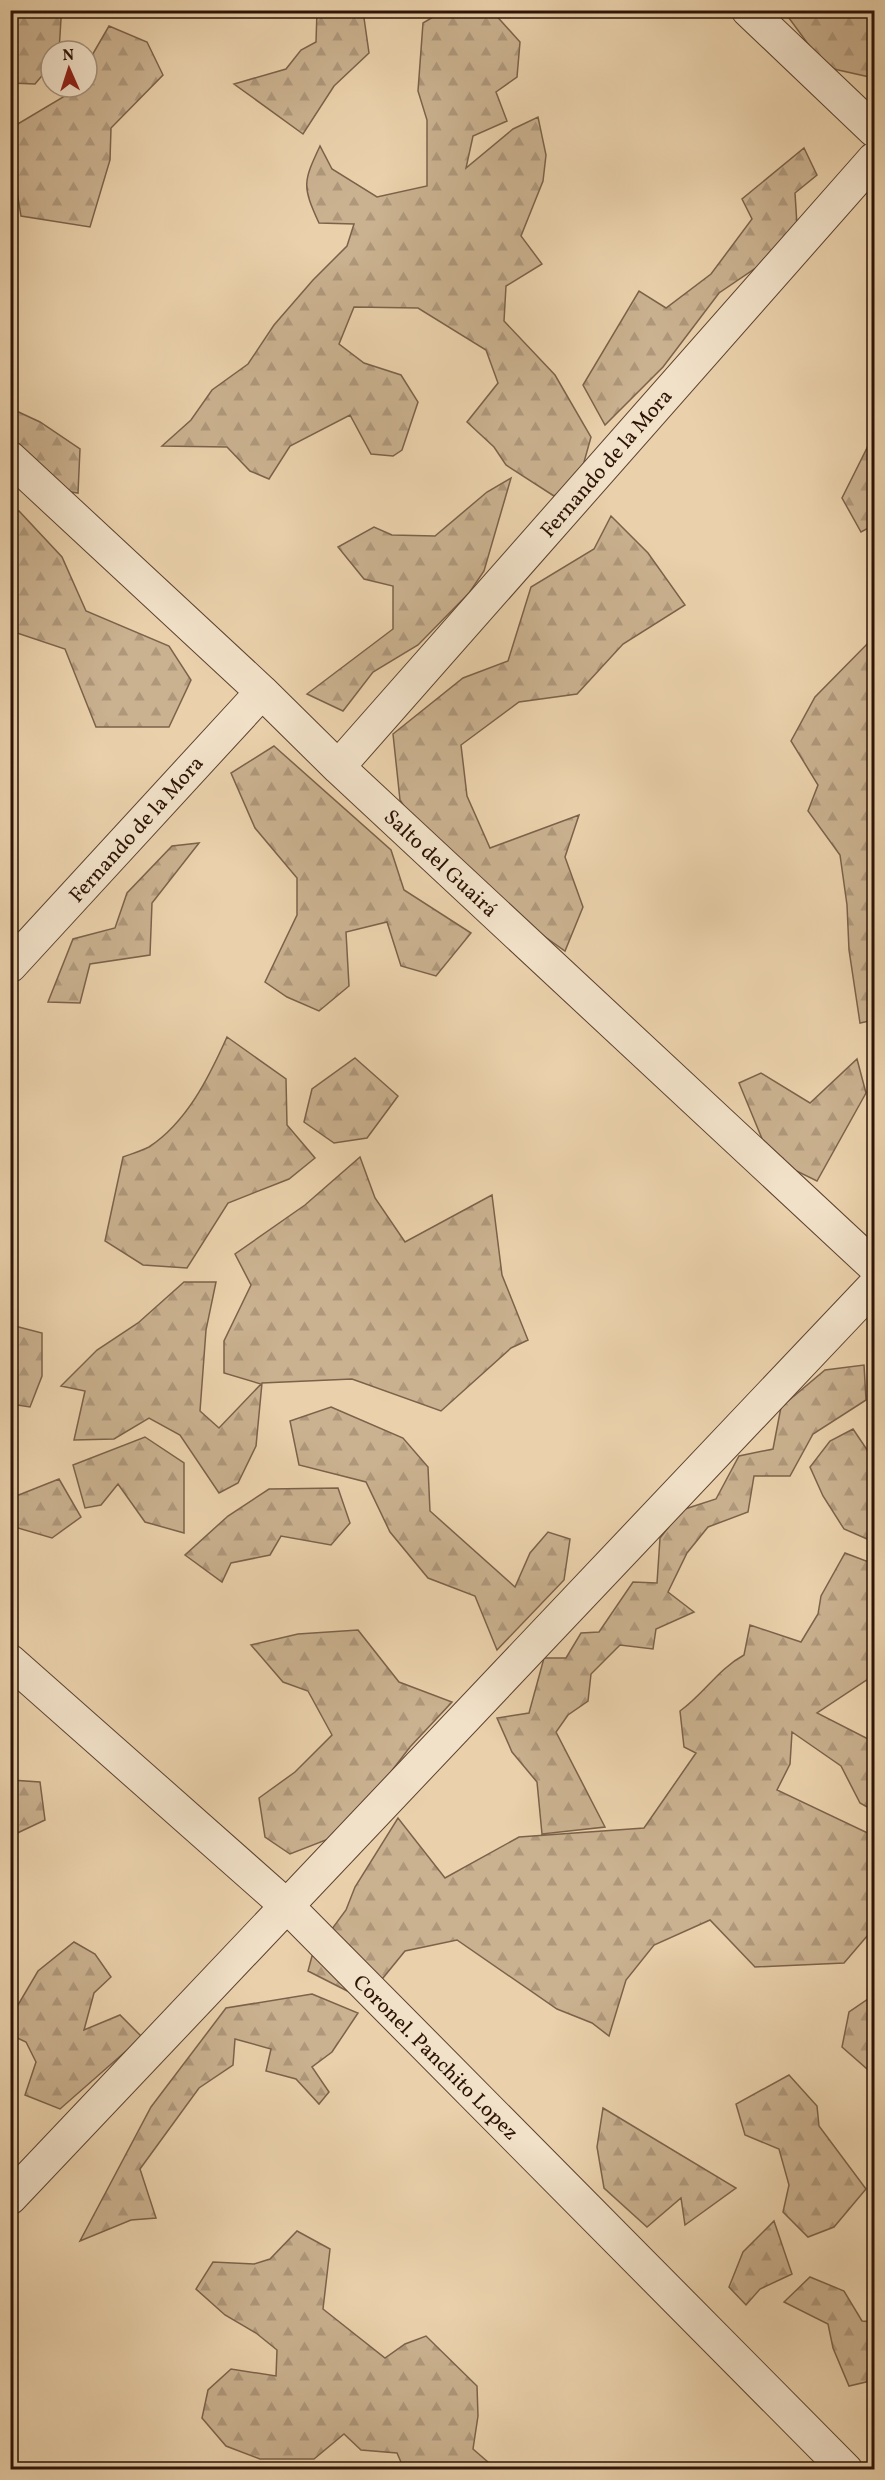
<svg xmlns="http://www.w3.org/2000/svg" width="885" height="2480" viewBox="0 0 885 2480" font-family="Vollkorn,serif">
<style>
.forest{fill:url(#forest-firs);stroke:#7c624a;stroke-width:1.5}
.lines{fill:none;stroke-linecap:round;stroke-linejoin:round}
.street-casing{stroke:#5c422f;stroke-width:35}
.street{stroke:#f1e1c8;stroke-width:33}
.labels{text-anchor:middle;stroke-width:4.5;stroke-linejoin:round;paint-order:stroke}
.street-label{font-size:21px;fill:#2d1306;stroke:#f1e1c8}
</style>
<defs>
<pattern id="forest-firs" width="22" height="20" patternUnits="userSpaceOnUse" patternTransform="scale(1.5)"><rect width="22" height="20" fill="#cab18f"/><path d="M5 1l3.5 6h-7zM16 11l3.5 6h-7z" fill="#ae977a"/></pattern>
</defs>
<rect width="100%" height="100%" fill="#ead1ab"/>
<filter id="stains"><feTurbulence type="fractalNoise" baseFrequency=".00333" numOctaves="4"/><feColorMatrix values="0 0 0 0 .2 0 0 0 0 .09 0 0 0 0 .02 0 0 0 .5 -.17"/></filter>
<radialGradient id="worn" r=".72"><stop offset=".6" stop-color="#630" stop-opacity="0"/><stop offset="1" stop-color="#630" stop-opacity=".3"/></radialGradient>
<!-- forest -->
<path class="forest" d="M 10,11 L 59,11 L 61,19 L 59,51 L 51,51 L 51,65 L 35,84 L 11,83 Z
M 317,11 L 363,11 L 369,53 L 334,86 L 303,134 L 234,84 L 286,69 L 301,50 L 316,42 Z
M 443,11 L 492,11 L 520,42 L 517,77 L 496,92 L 507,121 L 473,136 L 466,168 L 513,129 L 538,117 L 546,155 L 543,181 L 521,236 L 542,264 L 506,286 L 504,321 L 555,375 L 591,437 L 579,480 L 554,496 L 506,465 L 494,447 L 467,422 L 498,383 L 486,350 L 418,308 L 354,307 L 339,344 L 364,363 L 401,375 L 418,402 L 402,450 L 393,456 L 371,454 L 350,415 L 290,446 L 269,479 L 250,471 L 227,447 L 162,446 L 191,420 L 212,390 L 248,364 L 274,325 L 313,280 L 347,246 L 354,224 L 319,223 C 302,186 303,182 320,146 L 332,169 L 377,197 L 427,186 L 427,120 L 418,91 L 423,23 Z
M 779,11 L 874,11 L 874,78 L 825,67 L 789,18 Z
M 109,26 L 147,42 L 163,75 L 111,128 L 110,160 L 90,227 L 21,216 L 11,155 L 11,128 L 70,93 L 74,87 L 87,87 L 87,64 Z
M 804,148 L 817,175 L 795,193 L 797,225 L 766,261 L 719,293 L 663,367 L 605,425 L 583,385 L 639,291 L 666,308 L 711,274 L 752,219 L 742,199 Z
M 10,408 L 40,422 L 80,449 L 78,493 L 11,482 Z
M 868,446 L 874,448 L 874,525 L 861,532 L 842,498 Z
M 511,478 L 484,571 L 469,593 L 418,645 L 373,672 L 343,711 L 307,694 L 393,629 L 393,586 L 364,579 L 338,547 L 374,527 L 392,535 L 435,536 L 487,492 Z
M 19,511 L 62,557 L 86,611 L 169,646 L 191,680 L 169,727 L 96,727 L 65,649 L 11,631 L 11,514 Z
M 611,516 L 648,553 L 685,605 L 623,644 L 577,694 L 519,702 L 461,745 L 467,796 L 490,848 L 579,815 L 565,857 L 583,907 L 565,951 L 442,864 L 400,800 L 393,734 L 463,678 L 508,661 L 531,587 L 594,549 Z
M 874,637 L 874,1020 L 860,1023 L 849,950 L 847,905 L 840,855 L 808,811 L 818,785 L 791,741 L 815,697 Z
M 274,746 L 391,850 L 404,890 L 471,933 L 436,976 L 401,966 L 387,922 L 346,932 L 349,986 L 319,1011 L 287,997 L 265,982 L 297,915 L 297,878 L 255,828 L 231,773 Z
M 199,843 L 152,903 L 150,955 L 90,964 L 80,1003 L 48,1002 L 73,939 L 115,928 L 127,893 L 172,846 Z
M 227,1037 L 286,1079 L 287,1125 L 315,1158 L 289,1179 L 228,1203 L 187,1268 L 143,1265 L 105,1241 L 123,1157 C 131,1154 141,1151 149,1147 C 187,1122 209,1077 227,1037 Z
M 355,1058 L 398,1096 L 367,1138 L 334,1143 L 304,1122 L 312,1089 Z
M 857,1059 L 866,1093 L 817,1181 L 780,1163 L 765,1146 L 739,1083 L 761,1073 L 810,1103 Z
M 360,1157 L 375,1198 L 405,1242 L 492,1195 L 502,1275 L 528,1340 L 511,1348 L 441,1411 L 352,1379 L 262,1383 L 256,1446 L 238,1483 L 219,1493 L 180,1435 L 149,1418 L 114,1439 L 74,1440 L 85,1391 L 61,1386 L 97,1350 L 138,1323 L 184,1282 L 216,1282 L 206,1330 L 200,1411 L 219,1428 L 261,1384 L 224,1373 L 224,1341 L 251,1285 L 235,1254 L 305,1205 Z
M 11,1325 L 42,1333 L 42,1376 L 30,1407 L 11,1404 Z
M 864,1365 L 866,1400 L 813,1434 L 790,1476 L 754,1476 L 748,1512 L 708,1527 L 687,1553 L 668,1592 L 694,1612 L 656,1629 L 653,1649 L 620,1645 L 591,1674 L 588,1701 L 568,1715 L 556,1732 L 605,1827 L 542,1834 L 537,1782 L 512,1752 L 497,1718 L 529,1713 L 544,1658 L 566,1658 L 581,1633 L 599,1632 L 633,1582 L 657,1583 L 660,1538 L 682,1510 L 716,1499 L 739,1456 L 773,1449 L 781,1407 L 825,1370 Z
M 331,1407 L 403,1438 L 428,1467 L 430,1511 L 515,1587 L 530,1553 L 548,1532 L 570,1539 L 564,1580 L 497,1650 L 475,1596 L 428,1578 L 390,1532 L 366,1482 L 299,1465 L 290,1421 Z
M 853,1429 L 874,1460 L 874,1542 L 844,1529 L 823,1496 L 810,1467 L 830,1441 Z
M 145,1437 L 184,1463 L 184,1533 L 145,1522 L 118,1484 L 101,1505 L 85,1508 L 73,1465 Z
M 59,1479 L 81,1517 L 52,1538 L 11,1526 L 11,1498 Z
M 338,1488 L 350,1523 L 331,1545 L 281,1536 L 270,1555 L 231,1563 L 222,1582 L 185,1555 L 228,1516 L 269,1489 Z
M 845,1553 L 874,1564 L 874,1675 L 817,1713 L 874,1742 L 874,1811 L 860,1803 L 841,1766 L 792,1732 L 790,1764 L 777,1790 L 874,1836 L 874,1928 L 844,1963 L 755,1967 L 710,1920 L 654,1945 L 626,1980 L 609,2036 L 592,2023 L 557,2009 L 457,1940 L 405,1951 L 365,2000 L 308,1971 L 312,1956 L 346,1910 L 355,1887 L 398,1818 L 445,1878 L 519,1837 L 644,1828 L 696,1753 L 684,1747 L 680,1711 C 704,1694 718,1669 744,1655 L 750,1625 L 801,1642 L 818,1614 L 821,1596 Z
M 358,1630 L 399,1682 L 452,1702 L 410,1747 L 344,1833 L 290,1854 L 265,1837 L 259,1798 L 295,1772 L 332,1735 L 308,1691 L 283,1682 L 251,1645 L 298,1634 Z
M 11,1722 L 15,1726 L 11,1780 L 40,1782 L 45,1820 L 11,1836 Z
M 74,1942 L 95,1954 L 111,1977 L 94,1993 L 84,2030 L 120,2015 L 142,2037 L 60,2109 L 25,2095 L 36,2062 L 26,2042 L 11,2035 L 11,2006 L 18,2005 L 38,1971 Z
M 312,1994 L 358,2013 L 332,2052 L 312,2067 L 329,2092 L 319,2104 L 296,2079 L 266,2071 L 271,2049 L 235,2039 L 233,2065 L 199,2088 L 140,2169 L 156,2218 L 131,2220 L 80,2241 L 151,2107 L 226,2008 Z
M 874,1995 L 874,2075 L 842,2047 L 849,2012 Z
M 789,2075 L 817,2106 L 819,2126 L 866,2189 L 834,2227 L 808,2237 L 783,2212 L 789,2185 L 779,2149 L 745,2135 L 736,2104 Z
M 603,2108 L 736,2188 L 685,2225 L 681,2198 L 647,2227 L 604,2188 L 597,2147 Z
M 774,2221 L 792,2274 L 760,2289 L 746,2305 L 729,2287 L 743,2252 Z
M 297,2231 L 330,2249 L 323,2309 L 385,2358 L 405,2344 L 426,2336 L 477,2386 L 478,2416 L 473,2449 L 496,2469 L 404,2469 L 397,2453 L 361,2450 L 344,2434 L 314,2459 L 260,2459 L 226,2446 L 202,2418 L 208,2390 L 231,2369 L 276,2376 L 277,2350 L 256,2333 L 225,2315 L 196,2289 L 213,2262 L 254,2264 L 270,2259 Z
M 810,2277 L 844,2291 L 862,2321 L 874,2322 L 874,2373 L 866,2382 L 849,2386 L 833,2348 L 828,2324 L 784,2302 Z"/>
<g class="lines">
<!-- street casing -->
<g class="street-casing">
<path id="street" d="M 748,10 L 874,130
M 10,458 L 262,692 L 338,767 L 874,1266
M 338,767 L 874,159
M 10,966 L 262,692
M 10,1661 L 288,1907 L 846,2470
M 10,2198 L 874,1286"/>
</g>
<!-- street -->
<use href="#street" class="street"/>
</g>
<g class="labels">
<!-- street labels -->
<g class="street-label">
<text transform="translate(606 463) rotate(-49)" y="7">Fernando de la Mora</text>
<text transform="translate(136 829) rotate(-48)" y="7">Fernando de la Mora</text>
<text transform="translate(441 863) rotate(43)" y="7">Salto del Guairá</text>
<text transform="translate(436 2057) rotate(45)" y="7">Coronel. Panchito Lopez</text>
</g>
</g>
<!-- margin -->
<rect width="885" height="2480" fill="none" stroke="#ead1ab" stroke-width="36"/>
<rect x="12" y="12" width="861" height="2456" fill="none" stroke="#2d1306" stroke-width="3"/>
<rect x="18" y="18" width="849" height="2444" fill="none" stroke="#2d1306" stroke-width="1.5"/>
<!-- north arrow -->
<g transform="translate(69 69) rotate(357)"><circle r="28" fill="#f1e1c8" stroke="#a38f7a" stroke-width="1.5"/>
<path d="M0-4.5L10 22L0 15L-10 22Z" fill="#8f2418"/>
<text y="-9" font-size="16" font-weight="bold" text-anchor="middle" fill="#2d1306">N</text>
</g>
<rect width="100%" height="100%" filter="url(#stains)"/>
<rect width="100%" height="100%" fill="url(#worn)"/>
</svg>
